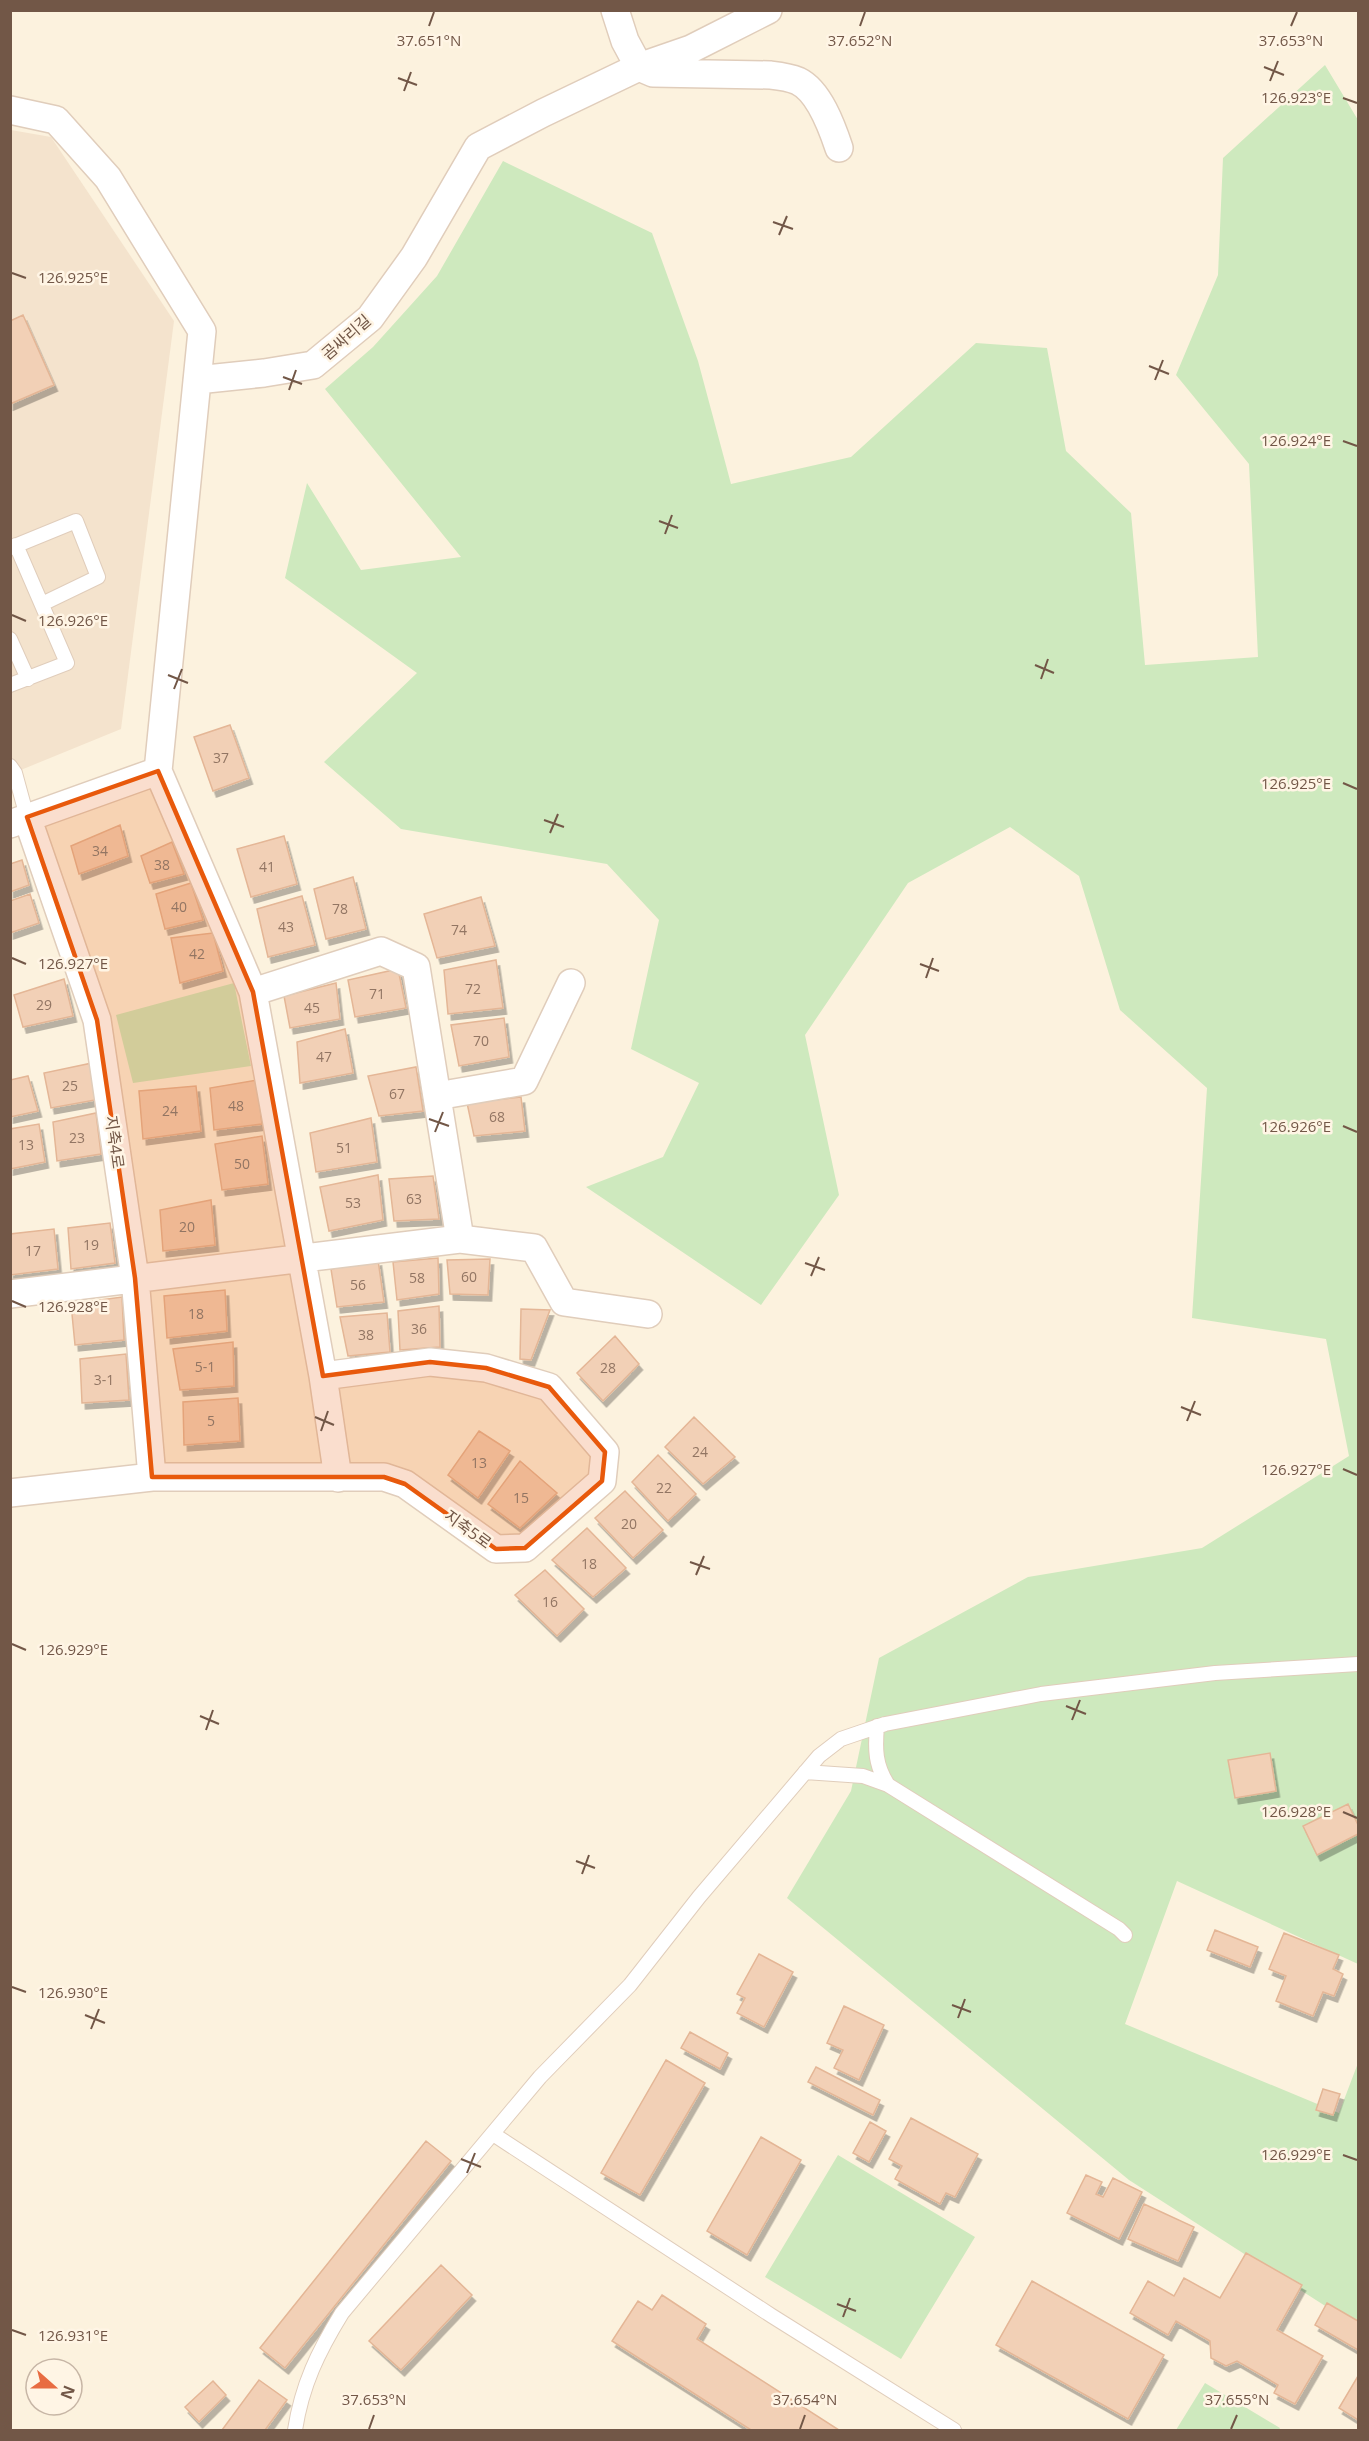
<svg xmlns="http://www.w3.org/2000/svg" width="1369" height="2441" viewBox="0 0 1369 2441" font-family="'Open Sans','Noto Sans KR',sans-serif">
<style>
.residential{fill:#f4e3cd}
.green{fill:#cee9be}
.building{fill:#f2d0b6;stroke:#e4b696;stroke-width:1.5;filter:url(#shadow)}
.lines{fill:none;stroke-linecap:round;stroke-linejoin:round}
.lane-casing{stroke:#e0cdbb;stroke-width:16}
.street-casing{stroke:#e0cdbb;stroke-width:30}
.lane{stroke:#fff;stroke-width:14}
.street{stroke:#fff;stroke-width:27}
.marked{fill:#e8590c;fill-opacity:0.2;stroke:#e8590c;stroke-width:4.5;stroke-linejoin:round}
.ticks{fill:none;stroke:#725747;stroke-width:2}
.labels{text-anchor:middle;stroke-width:5;stroke-linejoin:round;paint-order:stroke}
.number-label{font-size:14px;fill:#927563}
.street-label{font-size:16px;fill:#725747;stroke:#fff5e5}
.ticks-label{font-size:15px;text-anchor:middle;fill:#725747;stroke:#fff5e5;stroke-width:5;stroke-linejoin:round;paint-order:stroke}
</style>
<defs>
<filter id="shadow"><feDropShadow dx="3.5" dy="6" stdDeviation="0" flood-color="#0004"/></filter>
</defs>
<rect width="100%" height="100%" fill="#fcf2de"/>
<!-- residential -->
<path class="residential" d="M 11,130 L 51,137 L 174,321 L 121,729 L 11,774 Z"/>
<!-- green -->
<path class="green" d="M 1325,65 L 1358,120 L 1358,1964 L 1177,1881 L 1125,2024 L 1339,2113 L 1358,2063 L 1358,2327 L 1129,2180 L 787,1898 L 851,1791 L 879,1658 L 1028,1577 L 1202,1548 L 1349,1456 L 1326,1339 L 1192,1318 L 1207,1088 L 1120,1010 L 1079,876 L 1010,827 L 908,883 L 805,1035 L 839,1195 L 761,1305 L 586,1187 L 663,1157 L 699,1083 L 631,1049 L 659,920 L 607,864 L 401,829 L 324,762 L 417,673 L 285,578 L 307,483 L 361,570 L 461,557 L 325,389 L 373,347 L 437,276 L 503,161 L 652,233 L 698,361 L 731,484 L 851,457 L 976,343 L 1047,348 L 1066,451 L 1131,513 L 1145,665 L 1258,657 L 1249,464 L 1176,375 L 1218,275 L 1223,158 Z
M 234,983 L 251,1066 L 133,1083 L 116,1015 Z
M 838,2155 L 975,2237 L 901,2359 L 765,2277 Z
M 1205,2383 L 1280,2428 L 1279,2430 L 1176,2430 Z"/>
<!-- building -->
<path class="building" d="M 23,315 L 54,385 L 10,404 L 10,321 Z
M 230,725 L 249,778 L 213,791 L 194,737 Z
M 120,825 L 128,856 L 79,874 L 71,846 Z
M 284,836 L 297,884 L 251,897 L 237,849 Z
M 172,842 L 184,874 L 150,883 L 141,856 Z
M 22,860 L 29,885 L 10,892 L 10,864 Z
M 353,877 L 366,929 L 326,939 L 314,889 Z
M 191,883 L 203,920 L 165,929 L 156,894 Z
M 30,894 L 39,923 L 10,933 L 10,901 Z
M 302,896 L 315,945 L 268,957 L 257,909 Z
M 481,897 L 495,946 L 437,958 L 424,914 Z
M 213,933 L 223,971 L 180,983 L 171,938 Z
M 496,960 L 503,1008 L 448,1014 L 444,970 Z
M 398,969 L 406,1008 L 355,1017 L 348,980 Z
M 64,979 L 73,1016 L 23,1027 L 14,995 Z
M 336,983 L 340,1019 L 290,1028 L 284,996 Z
M 504,1018 L 509,1057 L 459,1066 L 451,1025 Z
M 345,1029 L 353,1073 L 300,1083 L 297,1042 Z
M 92,1063 L 95,1100 L 51,1108 L 44,1073 Z
M 416,1067 L 423,1111 L 379,1116 L 368,1076 Z
M 28,1076 L 38,1111 L 10,1117 L 10,1080 Z
M 257,1080 L 262,1124 L 214,1130 L 210,1088 Z
M 196,1086 L 201,1131 L 143,1139 L 139,1091 Z
M 521,1097 L 525,1131 L 474,1136 L 467,1103 Z
M 96,1113 L 101,1154 L 57,1161 L 53,1122 Z
M 371,1118 L 377,1162 L 316,1172 L 310,1133 Z
M 39,1124 L 45,1162 L 10,1169 L 10,1129 Z
M 262,1136 L 268,1184 L 222,1190 L 215,1144 Z
M 378,1175 L 383,1220 L 329,1231 L 320,1187 Z
M 433,1176 L 439,1219 L 394,1221 L 389,1179 Z
M 211,1200 L 215,1245 L 163,1251 L 160,1210 Z
M 110,1223 L 115,1263 L 71,1269 L 68,1228 Z
M 54,1229 L 58,1269 L 10,1275 L 10,1234 Z
M 438,1258 L 439,1294 L 397,1300 L 393,1262 Z
M 490,1259 L 488,1295 L 450,1294 L 447,1260 Z
M 378,1260 L 384,1302 L 337,1307 L 331,1269 Z
M 225,1290 L 227,1331 L 167,1338 L 164,1296 Z
M 122,1297 L 124,1340 L 75,1345 L 71,1304 Z
M 439,1306 L 440,1347 L 400,1350 L 398,1311 Z
M 521,1309 L 550,1310 L 531,1360 L 520,1359 Z
M 387,1313 L 390,1352 L 348,1356 L 340,1317 Z
M 615,1336 L 639,1364 L 603,1401 L 577,1373 Z
M 233,1342 L 234,1386 L 180,1390 L 173,1349 Z
M 126,1354 L 129,1400 L 82,1403 L 80,1359 Z
M 238,1398 L 240,1441 L 184,1445 L 183,1402 Z
M 694,1417 L 735,1457 L 703,1484 L 665,1447 Z
M 479,1431 L 510,1451 L 478,1498 L 448,1475 Z
M 658,1455 L 696,1494 L 668,1521 L 632,1482 Z
M 520,1461 L 557,1493 L 520,1528 L 488,1504 Z
M 625,1491 L 663,1530 L 633,1558 L 595,1518 Z
M 587,1528 L 626,1568 L 593,1597 L 552,1560 Z
M 545,1570 L 584,1609 L 557,1636 L 515,1595 Z
M 1270,1753 L 1276,1791 L 1235,1798 L 1228,1760 Z
M 1348,1804 L 1358,1825 L 1358,1834 L 1317,1855 L 1303,1826 Z
M 1215,1930 L 1258,1947 L 1250,1967 L 1207,1950 Z
M 1284,1933 L 1339,1955 L 1333,1969 L 1343,1974 L 1334,1996 L 1323,1992 L 1313,2016 L 1276,2001 L 1286,1976 L 1269,1969 Z
M 759,1954 L 793,1972 L 764,2027 L 737,2013 L 745,1998 L 737,1994 Z
M 844,2006 L 884,2025 L 859,2080 L 834,2068 L 843,2050 L 827,2043 Z
M 690,2032 L 728,2053 L 720,2069 L 681,2048 Z
M 666,2060 L 705,2083 L 640,2195 L 601,2173 Z
M 816,2067 L 880,2100 L 873,2115 L 808,2082 Z
M 1323,2089 L 1340,2094 L 1333,2115 L 1316,2110 Z
M 911,2118 L 978,2154 L 955,2197 L 946,2193 L 940,2204 L 895,2179 L 902,2166 L 889,2159 Z
M 870,2122 L 886,2131 L 869,2162 L 853,2153 Z
M 761,2137 L 801,2160 L 747,2255 L 707,2231 Z
M 426,2141 L 451,2161 L 285,2368 L 260,2348 Z
M 1086,2175 L 1102,2182 L 1096,2194 L 1103,2197 L 1113,2178 L 1142,2192 L 1119,2239 L 1067,2213 Z
M 1144,2204 L 1194,2227 L 1178,2261 L 1128,2239 Z
M 1246,2253 L 1302,2285 L 1277,2330 L 1323,2356 L 1295,2404 L 1274,2393 L 1278,2385 L 1237,2361 L 1226,2366 L 1211,2358 L 1210,2341 L 1176,2321 L 1168,2335 L 1130,2313 L 1148,2281 L 1174,2296 L 1184,2278 L 1220,2298 Z
M 441,2265 L 472,2295 L 401,2370 L 369,2341 Z
M 1032,2281 L 1164,2355 L 1128,2419 L 996,2345 Z
M 662,2295 L 706,2324 L 697,2339 L 839,2430 L 751,2430 L 612,2341 L 638,2301 L 652,2310 Z
M 1327,2303 L 1358,2321 L 1358,2350 L 1315,2325 Z
M 1358,2376 L 1358,2420 L 1339,2408 Z
M 259,2380 L 287,2400 L 265,2430 L 222,2430 Z
M 213,2381 L 226,2395 L 199,2422 L 185,2407 Z"/>
<g class="lines">
<!-- lane casing -->
<g class="lane-casing">
<path id="lane" d="M 10,548 L 76,521 L 98,577 L 42,604
M 10,639 L 28,679
M 10,685 L 67,663 L 16,545
M 10,766 L 15,773 L 27,817
M 805,1772 L 863,1776 L 888,1785 C 875,1765 875,1749 877,1726
M 888,1785 L 1119,1929 L 1125,1935
M 493,2134 L 772,2316 L 954,2430
M 295,2430 C 302,2385 318,2352 342,2313 L 540,2077 L 630,1985 L 699,1897 L 819,1756 L 841,1739 L 885,1724 L 1041,1694 L 1215,1673 L 1358,1664"/>
</g>
<!-- street casing -->
<g class="street-casing">
<path id="street" d="M 615,10 L 625,41 L 639,67 L 653,73 L 770,75 C 779,76 789,77 798,81 C 819,91 832,127 839,148
M 10,110 L 56,120 L 108,178 L 202,331 L 158,771
M 197,380 L 264,373 L 313,365 L 370,318 L 414,257 L 478,147 L 543,113 L 639,67 L 691,49 L 768,10
M 27,817 L 97,1020 L 135,1278 L 152,1477
M 10,824 L 158,771 L 253,992 L 323,1376 L 338,1478
M 253,992 L 381,951 L 416,967 L 460,1239
M 437,1096 L 524,1081 L 571,983
M 10,1294 L 460,1239 L 534,1248 L 564,1302 L 648,1314
M 10,1493 L 152,1477 L 384,1477 L 405,1484 L 496,1549 L 525,1548 L 602,1481 L 605,1452 L 549,1387 L 486,1368 L 430,1362 L 323,1376"/>
</g>
<!-- lane -->
<use href="#lane" class="lane"/>
<!-- street -->
<use href="#street" class="street"/>
</g>
<!-- marked area -->
<path class="marked" d="M 158,771 L 253,992 L 323,1376 L 430,1362 L 486,1368 L 549,1387 L 605,1452 L 602,1481 L 525,1548 L 496,1549 L 405,1484 L 384,1477 L 152,1477 L 135,1278 L 97,1020 L 27,817 Z"/>
<!-- ticks -->
<path class="ticks" d="M 429,26 L 434,12M 860,26 L 865,12M 1291,26 L 1297,12M 1264,67 L 1284,75M 398,78 L 417,85M 1270,81 L 1278,61M 404,91 L 411,72M 1343,98 L 1357,103M 773,222 L 793,229M 779,235 L 787,216M 12,273 L 26,278M 1149,366 L 1169,374M 283,377 L 302,384M 1155,380 L 1163,360M 289,390 L 296,370M 1343,441 L 1357,446M 659,521 L 678,528M 665,534 L 672,515M 12,615 L 26,621M 1035,665 L 1054,673M 168,675 L 188,683M 1041,679 L 1048,659M 174,689 L 182,669M 1343,783 L 1357,789M 544,820 L 564,827M 550,833 L 558,814M 12,958 L 26,964M 920,964 L 939,971M 926,978 L 933,958M 429,1119 L 449,1126M 1343,1126 L 1357,1132M 435,1132 L 443,1112M 805,1263 L 825,1270M 811,1276 L 819,1257M 12,1301 L 26,1307M 1181,1407 L 1201,1415M 315,1417 L 334,1425M 1187,1421 L 1195,1401M 321,1431 L 328,1411M 1343,1469 L 1357,1475M 690,1562 L 710,1569M 696,1575 L 704,1556M 12,1644 L 26,1650M 1066,1706 L 1086,1714M 200,1716 L 219,1724M 1072,1720 L 1080,1700M 206,1730 L 213,1710M 1343,1812 L 1357,1818M 576,1861 L 595,1868M 582,1874 L 589,1855M 12,1987 L 26,1992M 952,2005 L 971,2012M 85,2015 L 105,2023M 958,2018 L 965,1999M 91,2029 L 99,2009M 1343,2155 L 1357,2160M 461,2159 L 481,2167M 467,2173 L 475,2153M 837,2304 L 856,2311M 843,2317 L 850,2298M 12,2330 L 26,2335M 369,2429 L 374,2415M 800,2429 L 805,2415M 1231,2429 L 1237,2415"/>
<g class="labels">
<!-- number labels -->
<g class="number-label">
<text x="221" y="763">37</text>
<text x="100" y="856">34</text>
<text x="162" y="870">38</text>
<text x="267" y="872">41</text>
<text x="179" y="912">40</text>
<text x="340" y="914">78</text>
<text x="286" y="932">43</text>
<text x="459" y="935">74</text>
<text x="197" y="959">42</text>
<text x="473" y="994">72</text>
<text x="377" y="999">71</text>
<text x="44" y="1010">29</text>
<text x="312" y="1013">45</text>
<text x="481" y="1046">70</text>
<text x="324" y="1062">47</text>
<text x="70" y="1091">25</text>
<text x="397" y="1099">67</text>
<text x="236" y="1111">48</text>
<text x="170" y="1116">24</text>
<text x="497" y="1122">68</text>
<text x="77" y="1143">23</text>
<text x="26" y="1150">13</text>
<text x="344" y="1153">51</text>
<text x="242" y="1169">50</text>
<text x="414" y="1204">63</text>
<text x="353" y="1208">53</text>
<text x="187" y="1232">20</text>
<text x="91" y="1250">19</text>
<text x="33" y="1256">17</text>
<text x="469" y="1282">60</text>
<text x="417" y="1283">58</text>
<text x="358" y="1290">56</text>
<text x="196" y="1319">18</text>
<text x="419" y="1334">36</text>
<text x="366" y="1340">38</text>
<text x="205" y="1372">5-1</text>
<text x="608" y="1373">28</text>
<text x="104" y="1385">3-1</text>
<text x="211" y="1426">5</text>
<text x="700" y="1457">24</text>
<text x="479" y="1468">13</text>
<text x="664" y="1493">22</text>
<text x="521" y="1503">15</text>
<text x="629" y="1529">20</text>
<text x="589" y="1569">18</text>
<text x="550" y="1607">16</text>
</g>
<!-- street labels -->
<g class="street-label">
<text transform="translate(346 337) rotate(-41)" y="6">곰싸리길</text>
<text transform="translate(115 1142) rotate(82)" y="6">지축4로</text>
<text transform="translate(468 1529) rotate(36)" y="6">지축5로</text>
</g>
</g>
<g class="ticks-label">
<text x="429" y="46">37.651°N</text>
<text x="860" y="46">37.652°N</text>
<text x="1291" y="46">37.653°N</text>
<text x="1296" y="103">126.923°E</text>
<text x="73" y="283">126.925°E</text>
<text x="1296" y="446">126.924°E</text>
<text x="73" y="626">126.926°E</text>
<text x="1296" y="789">126.925°E</text>
<text x="73" y="969">126.927°E</text>
<text x="1296" y="1132">126.926°E</text>
<text x="73" y="1312">126.928°E</text>
<text x="1296" y="1475">126.927°E</text>
<text x="73" y="1655">126.929°E</text>
<text x="1296" y="1817">126.928°E</text>
<text x="73" y="1998">126.930°E</text>
<text x="1296" y="2160">126.929°E</text>
<text x="73" y="2341">126.931°E</text>
<text x="374" y="2405">37.653°N</text>
<text x="805" y="2405">37.654°N</text>
<text x="1237" y="2405">37.655°N</text>
</g>
<!-- border -->
<rect width="1369" height="2441" fill="none" stroke="#725747" stroke-width="24"/>
<!-- north arrow -->
<g transform="translate(54 2387) rotate(111)"><circle r="28" fill="#fff5e5" stroke="#c7b6a6" stroke-width="1.5"/>
<path d="M0-4.5L10 22L0 15L-10 22Z" fill="#e86c42"/>
<text y="-9" font-size="16" font-weight="bold" text-anchor="middle" fill="#725747">N</text>
</g>
</svg>
